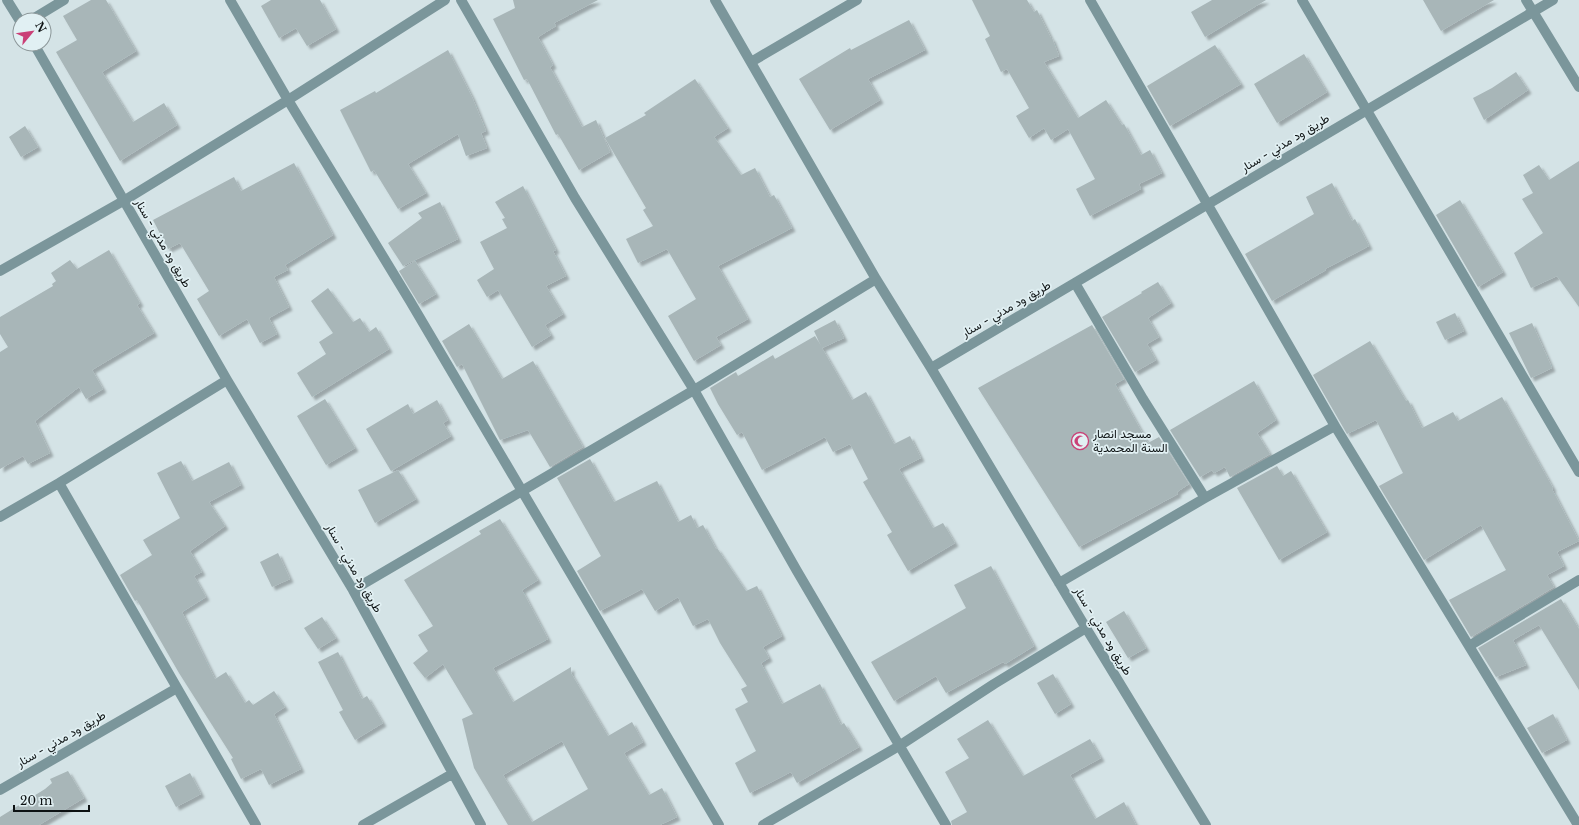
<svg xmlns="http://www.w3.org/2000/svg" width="1579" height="825" viewBox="0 0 1579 825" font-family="'Libre Baskerville',Vazirmatn,serif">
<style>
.building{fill:#a8b6b8;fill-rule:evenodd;filter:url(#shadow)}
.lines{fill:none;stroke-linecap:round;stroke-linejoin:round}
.street{stroke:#7b969b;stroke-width:10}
.labels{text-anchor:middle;stroke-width:3.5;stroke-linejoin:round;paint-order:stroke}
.street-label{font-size:12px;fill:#0d1213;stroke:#e1f0f3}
.poi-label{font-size:12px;fill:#0d1213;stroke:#e1f0f3;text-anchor:start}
</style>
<defs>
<filter id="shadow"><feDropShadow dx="3.5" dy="3.5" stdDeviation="1" flood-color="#0004"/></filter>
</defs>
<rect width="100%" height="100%" fill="#d4e3e6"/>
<!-- building -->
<path class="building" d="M 91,0 L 106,0 L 136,51 L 102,72 L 133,122 L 164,103 L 177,125 L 120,161 L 56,52 L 77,40 L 63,16 Z
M 271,0 L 320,0 L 336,29 L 307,46 L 296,28 L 279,38 L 261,6 Z
M 513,0 L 598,0 L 554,23 L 556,26 L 538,37 L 553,65 L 550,67 L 582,127 L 596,120 L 610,152 L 579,170 L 558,134 L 556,135 L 527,79 L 524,80 L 493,19 L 515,8 Z
M 972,0 L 1027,0 L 1034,12 L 1037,10 L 1051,38 L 1052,38 L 1059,56 L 1044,62 L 1078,118 L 1106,100 L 1122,125 L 1124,124 L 1141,155 L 1150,150 L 1162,173 L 1139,184 L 1141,189 L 1090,216 L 1076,189 L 1095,179 L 1068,129 L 1051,140 L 1044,128 L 1029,138 L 1016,116 L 1029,108 L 1007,69 L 1001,72 L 985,39 L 990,36 Z
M 1212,0 L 1266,0 L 1205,37 L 1191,12 Z
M 1423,0 L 1494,0 L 1441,31 Z
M 909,20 L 925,50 L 868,79 L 880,100 L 830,130 L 799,79 L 850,48 L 851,50 Z
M 1215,45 L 1241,84 L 1170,126 L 1147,86 Z
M 448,50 L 472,97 L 486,131 L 481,133 L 487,148 L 466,156 L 458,134 L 408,164 L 426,193 L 398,209 L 374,170 L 371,172 L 340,110 L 375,91 L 376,93 Z
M 1304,54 L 1327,92 L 1277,123 L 1254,84 Z
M 1516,72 L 1528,90 L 1484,120 L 1473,98 L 1492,88 Z
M 695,79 L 728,128 L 714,137 L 741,175 L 755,168 L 770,197 L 774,195 L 792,228 L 718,266 L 748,319 L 716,337 L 721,345 L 694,361 L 668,316 L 696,299 L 667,249 L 638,263 L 626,239 L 653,226 L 643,210 L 646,208 L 605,138 L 646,115 L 644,113 Z
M 25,126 L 38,147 L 21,157 L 9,137 Z
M 1579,161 L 1579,307 L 1557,276 L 1531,288 L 1514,253 L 1543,233 L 1522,199 L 1533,193 L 1523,175 L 1539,165 L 1549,180 Z
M 294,163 L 333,235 L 285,265 L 288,270 L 274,277 L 289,307 L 269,318 L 277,334 L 260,343 L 247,319 L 219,336 L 197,299 L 209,291 L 180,243 L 168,249 L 153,220 L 234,177 L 241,191 Z
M 1332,183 L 1352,221 L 1355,219 L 1369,246 L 1325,269 L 1326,270 L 1272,301 L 1245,254 L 1314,214 L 1306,197 Z
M 523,186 L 556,250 L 553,251 L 566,276 L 546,286 L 563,314 L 545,325 L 551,335 L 532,347 L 498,290 L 487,297 L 477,280 L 494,269 L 480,242 L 507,228 L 502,219 L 505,218 L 495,202 Z
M 1460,200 L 1503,272 L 1478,287 L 1436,215 Z
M 440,202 L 458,239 L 403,266 L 388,243 L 422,218 L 418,213 Z
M 109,250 L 140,303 L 137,305 L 154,333 L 92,370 L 103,389 L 86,399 L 79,387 L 35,421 L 50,453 L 28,464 L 23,456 L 0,469 L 0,352 L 8,347 L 0,334 L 0,317 L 53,286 L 52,284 L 56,281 L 51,273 L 70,260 L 77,269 Z
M 415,261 L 436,294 L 419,304 L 399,271 Z
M 1158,282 L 1171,303 L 1148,318 L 1159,337 L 1147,344 L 1156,360 L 1135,372 L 1102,317 L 1142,293 L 1141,292 Z
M 328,288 L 353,322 L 360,318 L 369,332 L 376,327 L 389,349 L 312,397 L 297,373 L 326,354 L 319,342 L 333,333 L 311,301 Z
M 1455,313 L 1464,331 L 1445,340 L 1436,322 Z
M 835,320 L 844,338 L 822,348 L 852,400 L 866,392 L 894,444 L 910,436 L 921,458 L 899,469 L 933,528 L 943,523 L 955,543 L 908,571 L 887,535 L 892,532 L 863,482 L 868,479 L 850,444 L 833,452 L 825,437 L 762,470 L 742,432 L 737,435 L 718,404 L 710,388 L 736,372 L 738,376 L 773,355 L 775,359 L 815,336 L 821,346 L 814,331 Z
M 1532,323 L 1552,368 L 1531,378 L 1509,333 Z
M 469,324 L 502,379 L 533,361 L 583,447 L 550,467 L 528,430 L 500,440 L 462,364 L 457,367 L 442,341 Z
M 1092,325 L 1124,379 L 1115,384 L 1148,443 L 1159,437 L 1189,484 L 1177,492 L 1178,494 L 1079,547 L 978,388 Z
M 1370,341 L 1406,401 L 1408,400 L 1422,428 L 1453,412 L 1458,421 L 1502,397 L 1553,488 L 1552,489 L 1579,541 L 1557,552 L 1564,566 L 1547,575 L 1554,587 L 1471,637 L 1449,600 L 1506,570 L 1481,525 L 1424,560 L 1379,486 L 1403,473 L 1376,420 L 1347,434 L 1313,375 Z
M 1254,381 L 1276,420 L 1257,433 L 1270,454 L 1230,477 L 1225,467 L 1214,473 L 1212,470 L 1200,477 L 1170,430 Z
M 325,399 L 355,448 L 326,465 L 297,416 Z
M 437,400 L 448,420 L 443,423 L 451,436 L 391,471 L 366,429 L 408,404 L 413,414 Z
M 590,459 L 614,502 L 657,481 L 678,522 L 691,515 L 697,528 L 703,525 L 716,549 L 717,548 L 746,591 L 757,586 L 782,636 L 763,647 L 769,658 L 761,663 L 782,704 L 820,684 L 841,725 L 844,723 L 859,747 L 797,783 L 791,772 L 750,793 L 735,763 L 756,751 L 735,709 L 748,702 L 741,689 L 747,686 L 720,643 L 708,619 L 693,626 L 678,597 L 655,611 L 642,589 L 600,611 L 577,571 L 601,556 L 557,478 Z
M 181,461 L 192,481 L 229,462 L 241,485 L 209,502 L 225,526 L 190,551 L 202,572 L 194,576 L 206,597 L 182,612 L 215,679 L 226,672 L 245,703 L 249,700 L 253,705 L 274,691 L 285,707 L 274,714 L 301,769 L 269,785 L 261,769 L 241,779 L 231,759 L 233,758 L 179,673 L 137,600 L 135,601 L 120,575 L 152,555 L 143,540 L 180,518 L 157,473 Z
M 1277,466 L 1283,476 L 1291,471 L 1327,532 L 1279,560 L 1237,488 Z
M 398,470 L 416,499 L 375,523 L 358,490 Z
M 500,519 L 538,580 L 522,590 L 548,639 L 493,668 L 513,702 L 571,667 L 571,673 L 608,736 L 632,722 L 643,742 L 624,753 L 649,795 L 662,788 L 677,817 L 660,825 L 508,825 L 474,768 L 462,719 L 473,714 L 443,664 L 425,678 L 413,663 L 428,651 L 418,635 L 433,626 L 404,580 L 481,534 L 479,531 ZM 562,741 L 588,789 L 532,822 L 503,775 Z
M 278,553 L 290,579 L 272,587 L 260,562 Z
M 991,566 L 1034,646 L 1005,664 L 1003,662 L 946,693 L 936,676 L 894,701 L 871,662 L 966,608 L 954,585 Z
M 1561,599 L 1579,629 L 1579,690 L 1539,625 L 1513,640 L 1526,665 L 1496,677 L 1478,648 Z
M 1124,611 L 1146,648 L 1128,658 L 1106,622 Z
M 322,617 L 336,638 L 318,649 L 304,628 Z
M 338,652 L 362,699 L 367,696 L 383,723 L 355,740 L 339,712 L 343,710 L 318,662 Z
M 1053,674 L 1071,704 L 1055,714 L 1037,683 Z
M 1553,714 L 1567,740 L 1542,753 L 1527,728 Z
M 988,720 L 1023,776 L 1090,739 L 1101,758 L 1070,775 L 1095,819 L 1124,802 L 1136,825 L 952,825 L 951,821 L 967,812 L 945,772 L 969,758 L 957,739 Z
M 68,771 L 84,798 L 39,825 L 0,825 L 0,817 L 45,789 L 52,783 L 50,779 Z
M 190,773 L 201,794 L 176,807 L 165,786 Z"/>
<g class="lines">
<!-- street -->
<path class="street" d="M 7,0 L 20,21
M 230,0 L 288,100 L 410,301 L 719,825
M 461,0 L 575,198 L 694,390 L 797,571 L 946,825
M 715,0 L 876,279 L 931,368 L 1086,628 L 1206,825
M 1090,0 L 1335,426 L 1578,825
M 1302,0 L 1579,472
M 1526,0 L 1579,87
M 31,20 L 64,0
M 34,44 L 227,380 L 353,590 L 481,825
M 751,62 L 857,0
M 0,271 L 125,200 L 288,100 L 445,0
M 1075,283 L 1143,399 L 1205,498
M 931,368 L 1553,0
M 59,483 L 256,825
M 0,517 L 59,483 L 227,380
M 1059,583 L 1205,498 L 1335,426
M 353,590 L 694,390 L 876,279
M 1469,646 L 1579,580
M 0,790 L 177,688
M 363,825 L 452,774
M 763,825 L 899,746 L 994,684 L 1086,628"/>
</g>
<!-- icons -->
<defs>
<g id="mosque-ring" transform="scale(0.9)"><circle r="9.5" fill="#e1f0f3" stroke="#ca4077" stroke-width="1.5"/><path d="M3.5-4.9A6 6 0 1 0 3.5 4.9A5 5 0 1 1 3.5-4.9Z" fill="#ca4077"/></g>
</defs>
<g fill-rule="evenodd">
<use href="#mosque-ring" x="1080" y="441"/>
</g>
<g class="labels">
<!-- street labels -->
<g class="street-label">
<text transform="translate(1285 143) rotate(-31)" y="4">طريق ود مدني - سنار</text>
<text transform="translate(163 243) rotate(60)" y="4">طريق ود مدني - سنار</text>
<text transform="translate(1006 309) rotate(-30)" y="4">طريق ود مدني - سنار</text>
<text transform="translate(354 568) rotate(60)" y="4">طريق ود مدني - سنار</text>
<text transform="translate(1103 631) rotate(59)" y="4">طريق ود مدني - سنار</text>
<text transform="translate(61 739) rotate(-30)" y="4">طريق ود مدني - سنار</text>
</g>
<!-- poi labels -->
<g class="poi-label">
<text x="1093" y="438">مسجد انصار<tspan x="1093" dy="14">السنة المحمدية</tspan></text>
</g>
</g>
<!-- north arrow -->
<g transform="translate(32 32) rotate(61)"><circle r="19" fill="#e1f0f3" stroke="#8c9799"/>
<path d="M0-3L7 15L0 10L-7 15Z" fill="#ca4077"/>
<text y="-6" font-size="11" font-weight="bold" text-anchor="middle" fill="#0d1213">N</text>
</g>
<!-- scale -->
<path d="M14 805v6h75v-6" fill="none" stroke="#0d1213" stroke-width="2"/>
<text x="20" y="805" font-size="12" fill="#0d1213" stroke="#e1f0f3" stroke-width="3" paint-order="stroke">20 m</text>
</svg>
